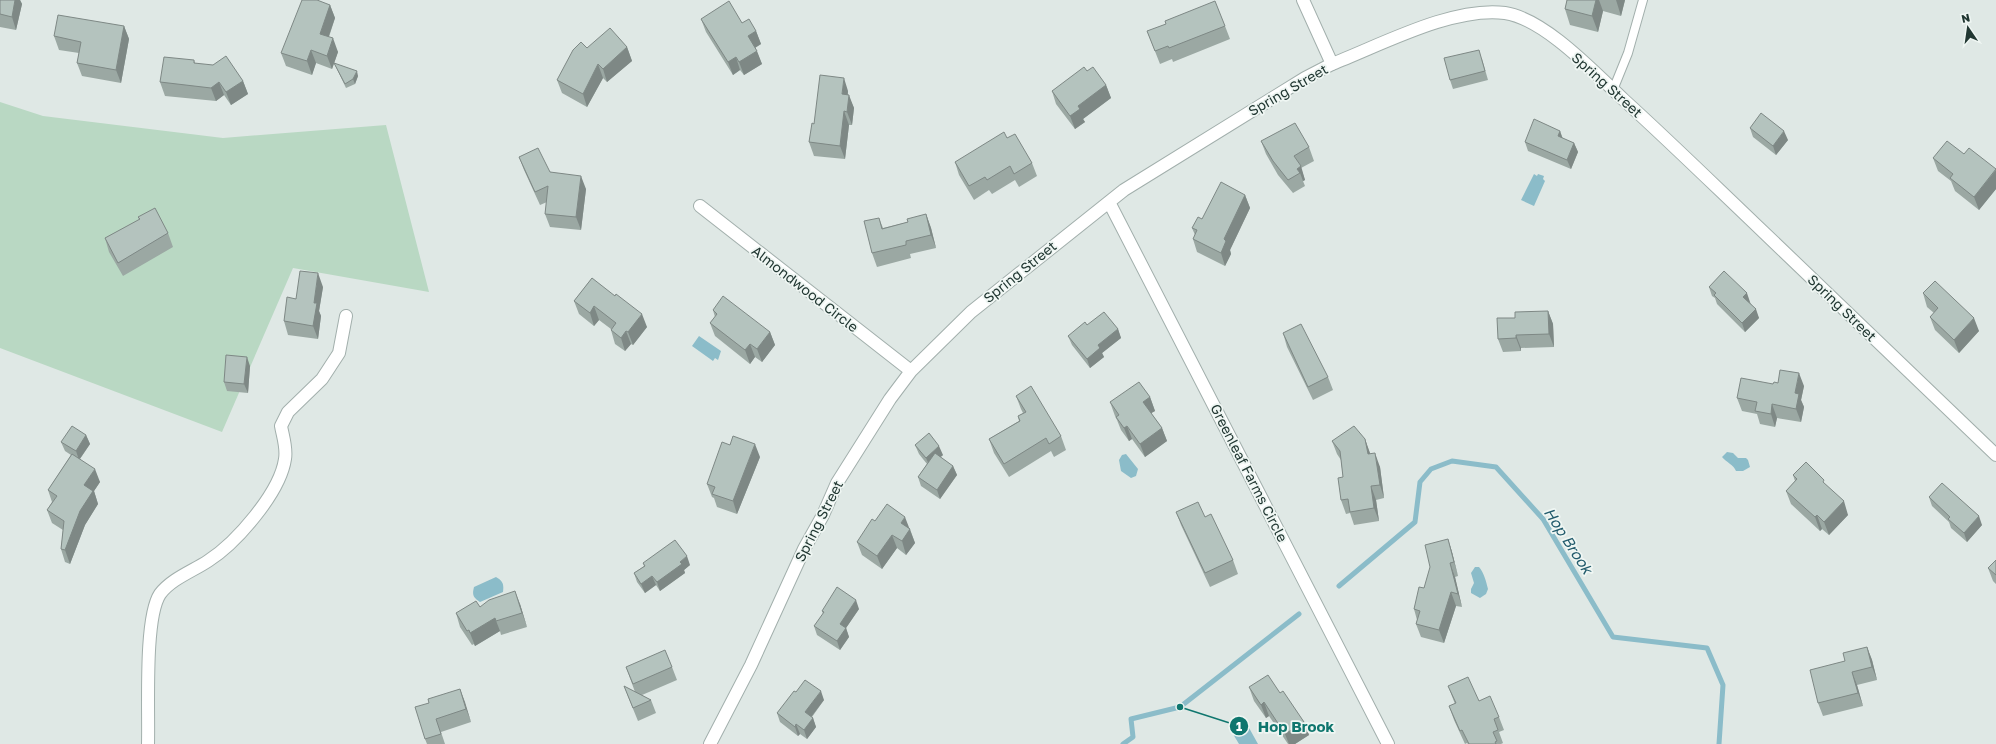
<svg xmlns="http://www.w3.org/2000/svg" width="1996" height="744" viewBox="0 0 1996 744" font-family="'Golos Text',sans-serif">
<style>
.green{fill:#b9d8c3}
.water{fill:#8bbcc9}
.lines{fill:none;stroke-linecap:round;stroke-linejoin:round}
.stream{stroke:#8bbcc9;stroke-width:5}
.service-casing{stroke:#a2afac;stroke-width:10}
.minor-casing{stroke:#a2afac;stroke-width:14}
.tertiary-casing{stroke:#a2afac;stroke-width:14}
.service{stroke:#fff;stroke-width:8}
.minor{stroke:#fff;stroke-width:12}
.tertiary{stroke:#fff;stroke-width:12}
.wall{fill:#9ba8a3}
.shaded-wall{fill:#7e8885}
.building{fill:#b4c3be;stroke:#7e8885}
.labels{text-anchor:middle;stroke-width:3.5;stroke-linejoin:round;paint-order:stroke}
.street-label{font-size:14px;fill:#213732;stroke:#eff6f3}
.water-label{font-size:15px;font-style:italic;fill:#225b6c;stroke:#eff6f3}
.leader{fill:none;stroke:#0f766e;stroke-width:1.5}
.callout-dot{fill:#0f766e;stroke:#eff6f3;stroke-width:1.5}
.mark-label{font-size:12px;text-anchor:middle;font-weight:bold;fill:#fff}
.callout-label{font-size:15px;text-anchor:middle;font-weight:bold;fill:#0f766e;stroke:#eff6f3;stroke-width:3.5;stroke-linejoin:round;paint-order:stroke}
</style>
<rect width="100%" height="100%" fill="#dfe8e5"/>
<!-- green -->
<path class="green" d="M 0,102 L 43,116 L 223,138 L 386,125 L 429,292 L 293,268 L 222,432 L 0,348 Z"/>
<!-- water -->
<path class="water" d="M 1534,174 L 1537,176 L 1538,174 L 1544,176 L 1543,179 L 1545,181 L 1534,206 L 1521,200 Z
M 699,336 L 721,351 L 718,360 L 715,358 L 713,361 L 692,346 Z
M 1727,452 L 1733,453 L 1738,458 L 1746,458 L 1748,460 L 1750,467 L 1743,471 L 1736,471 C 1734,465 1726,462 1722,457 Z
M 1126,454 L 1138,469 L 1136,476 L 1131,478 L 1121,471 L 1119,460 L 1122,455 Z
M 1475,567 L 1479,567 C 1484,573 1486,581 1488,589 L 1486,594 L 1480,598 L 1471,593 L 1471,589 L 1474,583 L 1471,573 Z
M 496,577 C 503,581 504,584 503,592 L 480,602 C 473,597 472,595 474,587 Z
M 1248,726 L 1258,744 L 1239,744 L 1233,734 Z"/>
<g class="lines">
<!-- stream -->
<path class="stream" d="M 1339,586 L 1415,522 L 1420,482 L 1431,469 L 1452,461 L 1496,467 L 1543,519 L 1613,637 L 1707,648 L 1723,685 L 1719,744
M 1123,744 L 1133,737 L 1131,719 L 1180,707 L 1299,614"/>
<!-- service casing -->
<g class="service-casing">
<path id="service" d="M 1613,90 L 1628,53 L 1643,0"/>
</g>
<!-- minor casing -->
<g class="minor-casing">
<path id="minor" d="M 1109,202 L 1388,744
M 700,206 L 911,371
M 148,744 C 149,711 144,618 160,594 C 171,579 193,571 208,561 C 236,543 280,493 285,459 C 287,448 283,437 281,426 L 288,412 L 322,379 L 339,353 L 346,316
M 710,744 L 751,665 L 804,549 L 823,515 L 837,483 L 890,399 L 911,371 L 971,312 L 1124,190 L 1305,78 L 1332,64"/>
</g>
<!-- tertiary casing -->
<g class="tertiary-casing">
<path id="tertiary" d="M 1303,0 L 1332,64 C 1381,45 1453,6 1505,13 C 1545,19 1595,73 1624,100 C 1668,140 1711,182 1754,223 C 1834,300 1915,377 1996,455"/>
</g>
<!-- service -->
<use href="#service" class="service"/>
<!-- minor -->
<use href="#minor" class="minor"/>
<!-- tertiary -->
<use href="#tertiary" class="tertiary"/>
</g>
<!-- wall -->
<path class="wall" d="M 0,0 L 20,0 L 22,4 L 16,30 L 0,27 Z
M 1567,0 L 1625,0 L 1621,16 L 1603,11 L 1598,32 L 1570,25 L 1565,9 Z
M 330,5 L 335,18 L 329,37 L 338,52 L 332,69 L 316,63 L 312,75 L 286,66 L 281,53 Z
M 701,19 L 742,23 L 756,31 L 761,44 L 755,48 L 762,64 L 744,75 L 740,70 L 733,75 L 706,32 Z
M 124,26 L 129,39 L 121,83 L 82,76 L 77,63 L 79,53 L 59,50 L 54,36 Z
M 1225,26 L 1230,39 L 1173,62 L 1172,59 L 1160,64 L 1147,31 Z
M 627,47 L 632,61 L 607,82 L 603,78 L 587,107 L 562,93 L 557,80 L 587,48 Z
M 1482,59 L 1488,80 L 1453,89 L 1450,80 Z
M 194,60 L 195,63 L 243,81 L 248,94 L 231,105 L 224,95 L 216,101 L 165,96 L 160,82 Z
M 334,63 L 358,76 L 355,84 L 346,88 Z
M 1087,71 L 1106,85 L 1111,98 L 1083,119 L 1085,122 L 1075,129 L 1056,104 L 1052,91 Z
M 848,91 L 848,95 L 854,108 L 852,125 L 849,125 L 845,159 L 814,156 L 809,142 L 814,124 Z
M 1750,128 L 1788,140 L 1776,155 L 1753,137 Z
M 1560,131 L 1563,139 L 1574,143 L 1578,152 L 1571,169 L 1528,151 L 1525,142 Z
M 1007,138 L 1032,163 L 1037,176 L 1019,187 L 1015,180 L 992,194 L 989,190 L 974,200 L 959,175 L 955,162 Z
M 1261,141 L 1309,147 L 1314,161 L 1301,168 L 1305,180 L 1303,181 L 1305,186 L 1293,193 L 1278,175 L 1266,154 Z
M 1964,154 L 1996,169 L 1996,189 L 1979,210 L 1955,191 L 1951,181 L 1938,171 L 1933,158 Z
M 519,157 L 586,189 L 581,230 L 550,227 L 545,214 L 547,202 L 540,205 L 524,170 Z
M 1245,195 L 1250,208 L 1230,250 L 1231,254 L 1225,266 L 1197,252 L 1193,239 L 1195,235 L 1192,228 L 1202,219 Z
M 926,214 L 931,228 L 936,248 L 910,254 L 911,258 L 877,267 L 872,253 L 879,218 L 883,228 L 908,222 Z
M 138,217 L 168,233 L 173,247 L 123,276 L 109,252 L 105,238 L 139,220 Z
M 592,278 L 647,327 L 633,345 L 631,344 L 625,351 L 615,344 L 611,330 L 611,329 L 599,320 L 594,326 L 579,314 L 574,301 Z
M 323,287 L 319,311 L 321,316 L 318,339 L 288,335 L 284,321 L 296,299 Z
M 1709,287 L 1750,302 L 1759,318 L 1745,332 L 1717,304 L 1715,298 L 1712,296 Z
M 1923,293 L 1979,331 L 1959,353 L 1935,330 L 1930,317 L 1934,313 L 1927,307 Z
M 713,310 L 770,332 L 775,345 L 762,362 L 755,357 L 750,364 L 715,336 L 710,323 L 715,317 Z
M 1548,311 L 1553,324 L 1554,347 L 1521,348 L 1521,351 L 1503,352 L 1498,339 L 1515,318 Z
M 1087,325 L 1118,329 L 1121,338 L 1102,353 L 1104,357 L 1090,368 L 1072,345 L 1068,336 Z
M 1283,333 L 1328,377 L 1333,390 L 1313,400 L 1287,347 Z
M 250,366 L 248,393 L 227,391 L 224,382 Z
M 1773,384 L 1804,386 L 1801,400 L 1804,407 L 1801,422 L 1777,418 L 1775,427 L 1760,424 L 1757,414 L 1742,411 L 1737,398 Z
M 1016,396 L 1061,436 L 1066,450 L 1054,457 L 1051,451 L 1009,477 L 994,453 L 989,439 L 1019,421 L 1018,416 L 1023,413 L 1021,409 Z
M 1150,397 L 1155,411 L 1151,413 L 1162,428 L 1167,441 L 1145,457 L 1132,439 L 1129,441 L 1121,430 L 1117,420 L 1115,416 L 1110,402 Z
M 86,435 L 90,444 L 80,459 L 100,482 L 94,491 L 98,504 L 85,525 L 70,564 L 65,562 L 61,549 L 63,530 L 52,523 L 47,510 L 52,502 L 48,490 L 71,455 L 65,451 L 61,442 Z
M 1365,439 L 1370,454 L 1380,467 L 1384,498 L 1376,500 L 1379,521 L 1354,525 L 1350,513 L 1346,514 L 1341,500 L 1343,477 L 1341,460 L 1337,454 L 1332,441 Z
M 915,445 L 943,455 L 940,457 L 953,466 L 957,475 L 940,499 L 921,486 L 918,477 L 927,464 L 919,454 Z
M 760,457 L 737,514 L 717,507 L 714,498 L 712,497 L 707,484 Z
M 1793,475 L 1826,485 L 1848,515 L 1829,535 L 1822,529 L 1820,531 L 1791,504 L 1786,491 L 1795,481 Z
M 1929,497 L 1982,525 L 1967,542 L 1951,528 L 1949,522 L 1932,506 Z
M 1176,512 L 1205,517 L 1233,560 L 1238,574 L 1210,587 L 1181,525 Z
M 875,521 L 909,529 L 910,529 L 915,543 L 906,555 L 897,548 L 882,569 L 862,555 L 857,542 Z
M 1448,539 L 1452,552 L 1458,576 L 1455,577 L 1462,607 L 1456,606 L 1444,643 L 1421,637 L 1416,624 L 1417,620 L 1414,609 L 1424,588 Z
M 1996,560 L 1996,584 L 1993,581 L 1988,568 Z
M 643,563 L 690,565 L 684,570 L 685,573 L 660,591 L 656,585 L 645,593 L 637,582 L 634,573 L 644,566 Z
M 520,604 L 527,627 L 501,635 L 500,631 L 475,646 L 474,644 L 472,645 L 460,627 L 456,613 L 480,607 Z
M 859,609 L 846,628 L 849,637 L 840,650 L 817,635 L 814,626 L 823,614 L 822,611 Z
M 1867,647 L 1872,660 L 1877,680 L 1857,685 L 1863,706 L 1823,716 L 1818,703 L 1845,661 Z
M 626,667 L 672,667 L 677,680 L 642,695 L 651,700 L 656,713 L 638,721 L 629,699 L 624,686 L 635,692 Z
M 1448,686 L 1479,701 L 1499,717 L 1504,730 L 1499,732 L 1503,743 L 1501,744 L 1468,744 L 1467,743 L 1465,744 L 1454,720 L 1449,706 L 1455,704 Z
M 1249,687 L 1280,693 L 1304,722 L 1309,735 L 1295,744 L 1288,744 L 1269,716 L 1266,718 L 1254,701 Z
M 460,689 L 471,722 L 441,732 L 445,744 L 427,744 L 425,739 L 429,703 Z
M 796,692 L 824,700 L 812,717 L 813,718 L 816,727 L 807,739 L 800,734 L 798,736 L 780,722 L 777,713 Z"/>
<!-- shaded-wall -->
<path class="shaded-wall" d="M 15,0 L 20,0 L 22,4 L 16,30 L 12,17 Z
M 1596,0 L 1599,0 L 1603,11 L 1598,32 L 1592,16 Z
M 1616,0 L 1625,0 L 1621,16 Z
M 330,5 L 335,18 L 325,47 L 320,34 Z
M 124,26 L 129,39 L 121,83 L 116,70 Z
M 756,31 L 761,44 L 753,49 L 748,36 Z
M 333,38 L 338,52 L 332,69 L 327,56 Z
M 627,47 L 632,61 L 607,82 L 603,69 Z
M 311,50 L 316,63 L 312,75 L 307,61 Z
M 757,51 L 762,64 L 744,75 L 739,62 Z
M 736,57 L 740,70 L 733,75 L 728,62 Z
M 598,64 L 603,78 L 587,107 L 583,94 Z
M 357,71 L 358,76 L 355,84 L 353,79 Z
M 844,78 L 848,91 L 846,108 L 842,94 Z
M 243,81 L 248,94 L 231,105 L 226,92 Z
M 219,82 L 224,95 L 216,101 L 211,88 Z
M 1106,85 L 1111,98 L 1083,119 L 1085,122 L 1075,129 L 1070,116 L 1078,106 Z
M 849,95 L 854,108 L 852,125 L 847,112 Z
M 844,111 L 849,125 L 845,159 L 840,146 Z
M 1560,131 L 1563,140 L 1558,136 Z
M 1784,131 L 1788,140 L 1776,155 L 1773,146 Z
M 1574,143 L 1578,152 L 1571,169 L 1567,160 Z
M 1301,166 L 1305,180 L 1303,181 L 1300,173 L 1297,169 Z
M 1996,170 L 1996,189 L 1979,210 L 1974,197 Z
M 581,176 L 586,189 L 581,230 L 576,217 Z
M 1245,195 L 1250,208 L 1230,250 L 1231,254 L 1225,266 L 1221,253 L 1224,239 Z
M 926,214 L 931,228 L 936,248 L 931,235 Z
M 318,273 L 323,287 L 319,311 L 321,316 L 318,339 L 313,326 L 314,303 Z
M 1747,293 L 1750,302 L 1747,306 L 1743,297 Z
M 594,306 L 599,320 L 594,326 L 590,313 Z
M 1756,309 L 1759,318 L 1745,332 L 1742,323 Z
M 1548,311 L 1553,324 L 1554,347 L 1549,334 Z
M 642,314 L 647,327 L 633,345 L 628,332 Z
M 1974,318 L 1979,331 L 1959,353 L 1954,340 Z
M 1118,329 L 1121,338 L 1102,353 L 1104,357 L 1090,368 L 1087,359 L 1098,345 Z
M 626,331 L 631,344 L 625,351 L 621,338 Z
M 770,332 L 775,345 L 762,362 L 757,349 Z
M 1516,335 L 1521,348 L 1521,351 L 1516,338 Z
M 750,344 L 755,357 L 750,364 L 745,350 Z
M 247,357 L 250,366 L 248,393 L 244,384 Z
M 1799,373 L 1804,386 L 1801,400 L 1804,407 L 1801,422 L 1796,409 L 1795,393 Z
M 1150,397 L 1155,411 L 1148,415 L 1143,402 Z
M 1772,404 L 1777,418 L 1775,427 L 1771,414 Z
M 1127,426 L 1132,439 L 1129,441 L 1124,428 Z
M 1162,428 L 1167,441 L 1145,457 L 1140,444 Z
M 86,435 L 90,444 L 79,460 L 76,451 Z
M 1365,439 L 1370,453 L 1372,468 L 1368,454 Z
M 755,444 L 760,457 L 737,514 L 733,501 Z
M 939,446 L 943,455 L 930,467 L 926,458 Z
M 1375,453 L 1380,467 L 1384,498 L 1380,485 Z
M 953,466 L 957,475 L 940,499 L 937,490 Z
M 95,469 L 100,482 L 94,491 L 98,504 L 85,525 L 70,564 L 65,550 L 84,485 Z
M 1371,486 L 1376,500 L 1379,521 L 1374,508 Z
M 1844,501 L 1848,515 L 1829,535 L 1824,522 Z
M 1817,515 L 1822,529 L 1820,531 L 1815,517 Z
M 1979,516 L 1982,525 L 1967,542 L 1964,533 Z
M 905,517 L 915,543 L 906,555 L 902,541 L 901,523 Z
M 892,535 L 897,548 L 882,569 L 877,556 Z
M 1448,539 L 1452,552 L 1458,576 L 1454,562 Z
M 687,556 L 690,565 L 684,570 L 685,573 L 660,591 L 657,582 L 680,562 Z
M 1450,563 L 1455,577 L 1462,607 L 1458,594 Z
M 652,576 L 656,585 L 645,593 L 641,584 Z
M 515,591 L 520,604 L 527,627 L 522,613 Z
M 1451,592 L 1456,606 L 1444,643 L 1439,630 Z
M 856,600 L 859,609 L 846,628 L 849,637 L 840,650 L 837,641 L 840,624 Z
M 495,618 L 500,631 L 475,646 L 470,633 Z
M 1867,647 L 1872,660 L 1877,680 L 1872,667 Z
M 1852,672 L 1857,685 L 1863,706 L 1858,693 Z
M 460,689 L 465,702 L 471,722 L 466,709 Z
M 821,691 L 824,700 L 808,721 L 805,712 Z
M 1264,702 L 1269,716 L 1266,718 L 1261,705 Z
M 813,718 L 816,727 L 807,739 L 804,730 Z
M 1304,722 L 1309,735 L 1295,744 L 1289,744 L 1285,734 Z
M 796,724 L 800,734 L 798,736 L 795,727 Z"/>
<!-- building -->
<path class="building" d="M 0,0 L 15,0 L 12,17 L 0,14 Z
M 302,0 L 317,0 L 330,5 L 320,34 L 333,38 L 327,56 L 311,50 L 307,61 L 281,53 Z
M 1567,0 L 1596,0 L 1592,16 L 1565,9 Z
M 729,1 L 742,23 L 749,19 L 756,31 L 748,36 L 757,51 L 739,62 L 736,57 L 728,62 L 701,19 Z
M 1215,1 L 1225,26 L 1169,48 L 1168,46 L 1155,51 L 1147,31 L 1166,24 L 1165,21 Z
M 58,15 L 124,26 L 116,70 L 77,63 L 81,42 L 54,36 Z
M 610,28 L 627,47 L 603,69 L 598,64 L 583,94 L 557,80 L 573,50 L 581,42 L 587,48 Z
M 1479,50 L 1485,71 L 1450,80 L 1444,58 Z
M 226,56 L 243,81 L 226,92 L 219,82 L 211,88 L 160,82 L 164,57 L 194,60 L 194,63 L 213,65 Z
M 334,63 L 357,71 L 353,79 L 345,84 Z
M 1084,67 L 1087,71 L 1093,67 L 1106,85 L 1078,106 L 1080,109 L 1070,116 L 1052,91 Z
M 820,75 L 844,78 L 842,94 L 849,95 L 847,112 L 844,111 L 840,146 L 809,142 L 812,123 L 814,124 Z
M 1761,113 L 1784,131 L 1773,146 L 1750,128 Z
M 1534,119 L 1560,131 L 1558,136 L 1574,143 L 1567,160 L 1525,142 Z
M 1295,123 L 1309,147 L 1294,156 L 1301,166 L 1297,169 L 1300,173 L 1288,180 L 1273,161 L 1261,141 Z
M 1004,132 L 1007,138 L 1015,134 L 1032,163 L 1014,174 L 1010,166 L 987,180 L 985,177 L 969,186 L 955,162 Z
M 1947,141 L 1964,154 L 1969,148 L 1996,169 L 1974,197 L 1950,178 L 1953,174 L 1933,158 Z
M 538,148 L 550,172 L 581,176 L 576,217 L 545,214 L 548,186 L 535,192 L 519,157 Z
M 1221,182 L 1245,195 L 1224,239 L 1226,241 L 1221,253 L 1193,239 L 1197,230 L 1192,228 L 1198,217 L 1202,219 Z
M 155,208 L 168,233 L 118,263 L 105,238 L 140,219 L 138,217 Z
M 926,214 L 931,235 L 906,241 L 906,245 L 872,253 L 864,221 L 879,218 L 882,229 L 908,222 L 907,219 Z
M 300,271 L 318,273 L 314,303 L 317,303 L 313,326 L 284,321 L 287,297 L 296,299 Z
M 1724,271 L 1747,293 L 1743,297 L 1756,309 L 1742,323 L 1714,295 L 1716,293 L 1709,287 Z
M 592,278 L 615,296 L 616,294 L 642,314 L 628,332 L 626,331 L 621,338 L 611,330 L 616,323 L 594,306 L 590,313 L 574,301 Z
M 1935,281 L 1974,318 L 1954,340 L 1930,317 L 1938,308 L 1923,293 Z
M 723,296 L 770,332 L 757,349 L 750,344 L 745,350 L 710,323 L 717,314 L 713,310 Z
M 1548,311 L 1549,334 L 1516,335 L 1516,338 L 1498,339 L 1497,318 L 1515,318 L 1515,312 Z
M 1104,312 L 1118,329 L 1098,345 L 1100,348 L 1087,359 L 1068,336 L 1085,322 L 1087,325 Z
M 1301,324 L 1328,377 L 1308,387 L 1283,333 Z
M 226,355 L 247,357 L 244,384 L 224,382 Z
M 1780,370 L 1799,373 L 1795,393 L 1799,394 L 1796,409 L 1772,404 L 1771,414 L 1755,411 L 1757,402 L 1737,398 L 1741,378 L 1773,384 L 1774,382 L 1778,383 Z
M 1139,382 L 1150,397 L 1143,402 L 1162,428 L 1140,444 L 1127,426 L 1124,428 L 1116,417 L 1119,415 L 1110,402 Z
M 1031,386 L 1061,436 L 1049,444 L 1046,438 L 1004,464 L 989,439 L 1020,421 L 1018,416 L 1026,412 L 1016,396 Z
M 72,426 L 86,435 L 76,451 L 61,442 Z
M 1354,426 L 1365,439 L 1368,454 L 1375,453 L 1380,485 L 1371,486 L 1374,508 L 1350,512 L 1348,499 L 1341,500 L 1338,478 L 1343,477 L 1340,451 L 1332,441 Z
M 929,433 L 939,446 L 926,458 L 915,445 Z
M 733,436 L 755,444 L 733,501 L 712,494 L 715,487 L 707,484 L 722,442 L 730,445 Z
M 935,453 L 953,466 L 937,490 L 918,477 Z
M 72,454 L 95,469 L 84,485 L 93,491 L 80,511 L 65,550 L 61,549 L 64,521 L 47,510 L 57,496 L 48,490 Z
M 1806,462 L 1824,480 L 1823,482 L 1844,501 L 1824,522 L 1817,515 L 1815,517 L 1786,491 L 1797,479 L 1793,475 Z
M 1942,483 L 1979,516 L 1964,533 L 1948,519 L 1950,517 L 1929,497 Z
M 1198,502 L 1205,517 L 1211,514 L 1233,560 L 1205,573 L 1176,512 Z
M 887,504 L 905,517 L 901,523 L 910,529 L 902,541 L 892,535 L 877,556 L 857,542 L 872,519 L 875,521 Z
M 1448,539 L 1454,562 L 1450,563 L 1458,594 L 1451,592 L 1439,630 L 1416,624 L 1420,611 L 1414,609 L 1419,587 L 1424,588 L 1430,567 L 1425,545 Z
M 675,540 L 687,556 L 680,562 L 682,564 L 657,582 L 652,576 L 641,584 L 634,573 L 645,566 L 643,563 Z
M 1996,560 L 1996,575 L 1988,568 Z
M 837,587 L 856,600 L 840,624 L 846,628 L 837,641 L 814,626 L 824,612 L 822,611 Z
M 515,591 L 522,613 L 496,621 L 495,618 L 470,633 L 469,630 L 467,631 L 456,613 L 476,601 L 480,607 L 489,600 Z
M 1867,647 L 1872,667 L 1852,672 L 1858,693 L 1818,703 L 1810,670 L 1845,661 L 1843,653 Z
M 665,650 L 672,667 L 633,684 L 626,667 Z
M 1268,675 L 1280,693 L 1283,691 L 1304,722 L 1285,734 L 1264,702 L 1261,705 L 1249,687 Z
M 1468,677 L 1479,701 L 1490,696 L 1499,717 L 1494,719 L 1498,730 L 1493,732 L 1497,741 L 1495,742 L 1496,744 L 1469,744 L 1462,730 L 1460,731 L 1449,706 L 1456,703 L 1448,686 Z
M 805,680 L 821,691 L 805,712 L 813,718 L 804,730 L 796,724 L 795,727 L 777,713 L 794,691 L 796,692 Z
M 624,686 L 651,700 L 633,708 Z
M 460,689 L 466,709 L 436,719 L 441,734 L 425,739 L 415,707 L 429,703 L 428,699 Z"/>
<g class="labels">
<!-- street labels -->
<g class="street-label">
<text transform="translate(1607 85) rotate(42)" y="5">Spring Street</text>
<text transform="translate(1288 90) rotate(-30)" y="5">Spring Street</text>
<text transform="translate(1020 272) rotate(-39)" y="5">Spring Street</text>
<text transform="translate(805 289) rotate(38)" y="5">Almondwood Circle</text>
<text transform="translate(1842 308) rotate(44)" y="5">Spring Street</text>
<text transform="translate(1249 473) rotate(63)" y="5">Greenleaf Farms Circle</text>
<text transform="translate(819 521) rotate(-63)" y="5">Spring Street</text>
</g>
<!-- water labels -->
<g class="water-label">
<text transform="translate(1568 541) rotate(57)" y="5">Hop Brook</text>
</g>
</g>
<!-- callouts -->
<path class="leader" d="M1180 707L1239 726"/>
<g class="callout-dot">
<circle cx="1180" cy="707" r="4"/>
<circle cx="1239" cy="726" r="10"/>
</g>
<g class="mark-label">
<text x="1239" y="731">1</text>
</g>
<g class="callout-label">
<text x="1296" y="732">Hop Brook</text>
</g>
<!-- north arrow -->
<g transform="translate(1968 28) rotate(347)" stroke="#eff6f3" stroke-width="3" paint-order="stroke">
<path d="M0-3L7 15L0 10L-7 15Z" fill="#213732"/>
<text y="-6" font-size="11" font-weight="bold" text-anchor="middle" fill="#213732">N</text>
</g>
</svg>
